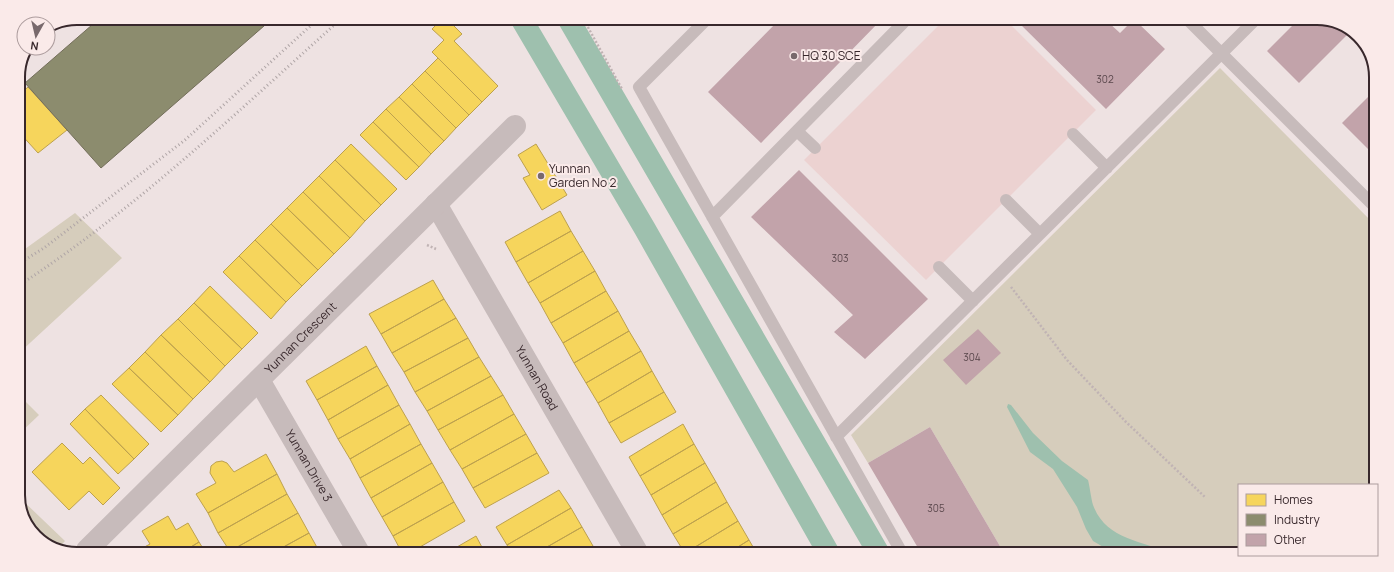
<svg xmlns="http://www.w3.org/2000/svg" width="1394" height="572" viewBox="0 0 1394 572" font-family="Manrope,sans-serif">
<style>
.green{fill:#d6cdbc}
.plaza{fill:#ecd2d1}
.water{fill:#9ec0ae}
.homes{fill:#f6d55c;stroke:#bda14e}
.industry{fill:#8c8c6e;stroke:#736e5a}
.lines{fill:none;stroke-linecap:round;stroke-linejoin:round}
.canal{stroke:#9ec0ae;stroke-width:22}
.building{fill:#c2a3aa}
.path{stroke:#c0b3b4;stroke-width:2.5;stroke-dasharray:2 2;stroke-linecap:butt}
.service{stroke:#c7bbbb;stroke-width:12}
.minor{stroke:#c7bbbb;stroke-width:22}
.rail{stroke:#afa5a6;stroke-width:3;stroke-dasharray:1 3;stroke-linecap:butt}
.poi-dot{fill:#78696c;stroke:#faeae9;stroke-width:1.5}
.labels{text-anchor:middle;stroke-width:4;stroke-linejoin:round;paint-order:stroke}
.number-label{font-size:10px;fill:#5a474c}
.poi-label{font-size:12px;fill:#38282c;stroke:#faeae9;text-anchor:start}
.street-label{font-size:12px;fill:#38282c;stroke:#faeae9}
.rim{fill:none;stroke:#38282c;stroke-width:2}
</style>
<rect width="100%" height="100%" fill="#eee2e2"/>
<!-- green -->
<path class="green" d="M 1220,68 L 1374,224 L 1372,485 L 1239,485 L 1239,554 L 1004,553 L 930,427 L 868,463 L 851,435 Z
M 75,213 L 122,258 L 18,354 L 18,254 Z
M 18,394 L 39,415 L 18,435 Z
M 18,496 L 65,541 L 57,550 L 30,531 Z"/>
<!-- plaza -->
<path class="plaza" d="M 943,21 L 1007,21 L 1096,110 L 926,280 L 804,160 Z"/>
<!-- water -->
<path class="water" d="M 1008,404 L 1011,405 L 1033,433 L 1062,461 L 1088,480 C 1090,488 1091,498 1093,505 C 1106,540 1141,540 1170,553 L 1119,553 L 1105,548 L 1093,541 L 1086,529 L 1077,507 L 1053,469 L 1030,452 L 1007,407 Z"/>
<!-- homes -->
<path class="homes" d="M 442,19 L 447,19 L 462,34 L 454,41 L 498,86 L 482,102 L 432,52 L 444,40 L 432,29 Z
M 438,58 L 482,102 L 469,115 L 425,71 Z
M 425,71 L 469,115 L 456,128 L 412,84 Z
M 412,84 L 456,128 L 444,141 L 399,97 Z
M 28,87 L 67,130 L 38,153 L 18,131 L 18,96 Z
M 399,97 L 444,141 L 431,154 L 386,109 Z
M 386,109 L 431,154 L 419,167 L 373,122 Z
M 373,122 L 419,167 L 406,180 L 360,135 Z
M 351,144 L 397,189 L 381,205 L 335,160 Z
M 536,144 L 567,195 L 542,210 L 523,178 L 530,175 L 518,155 Z
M 335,160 L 381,205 L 365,221 L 319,176 Z
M 319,176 L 365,221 L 350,238 L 303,192 Z
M 303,192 L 350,238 L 334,254 L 287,208 Z
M 287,208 L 334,254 L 318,270 L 271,224 Z
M 560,211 L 571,231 L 516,262 L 505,242 Z
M 271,224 L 318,270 L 302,286 L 255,240 Z
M 571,231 L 583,251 L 528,283 L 516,262 Z
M 255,240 L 302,286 L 286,302 L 239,256 Z
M 583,251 L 595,271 L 540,303 L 528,283 Z
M 239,256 L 286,302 L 271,319 L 223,272 Z
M 595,271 L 606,291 L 551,323 L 540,303 Z
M 433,280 L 444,299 L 381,334 L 369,314 Z
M 210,286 L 258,333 L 242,349 L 194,303 Z
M 606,291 L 618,311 L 563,343 L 551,323 Z
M 444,299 L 456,318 L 392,353 L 381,334 Z
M 194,303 L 242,349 L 225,366 L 178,319 Z
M 618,311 L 629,331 L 574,363 L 563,343 Z
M 456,318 L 468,338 L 404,372 L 392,353 Z
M 178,319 L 225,366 L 210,382 L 161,335 Z
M 629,331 L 641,351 L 586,383 L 574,363 Z
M 161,335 L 210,382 L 193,399 L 145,352 Z
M 468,338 L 479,357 L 415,392 L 404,372 Z
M 366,346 L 377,366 L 317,400 L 306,381 Z
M 641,351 L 652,371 L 598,403 L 586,383 Z
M 145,352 L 193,399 L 178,415 L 129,368 Z
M 479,357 L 491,376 L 427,411 L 415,392 Z
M 377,366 L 388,385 L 328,420 L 317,400 Z
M 129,368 L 178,415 L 161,432 L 112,384 Z
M 652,371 L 664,392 L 609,423 L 598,403 Z
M 491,376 L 503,395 L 438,430 L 427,411 Z
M 388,385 L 399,405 L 338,439 L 328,420 Z
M 664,392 L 676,412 L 621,443 L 609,423 Z
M 101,395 L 149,444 L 134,459 L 85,409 Z
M 503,395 L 514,414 L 450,450 L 438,430 Z
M 399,405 L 410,424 L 350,459 L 338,439 Z
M 85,409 L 134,459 L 118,474 L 70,424 Z
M 514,414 L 526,434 L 462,469 L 450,450 Z
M 410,424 L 421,444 L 360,478 L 350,459 Z
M 683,424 L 694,444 L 640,476 L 629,457 Z
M 526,434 L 537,453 L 473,488 L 462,469 Z
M 62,443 L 83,464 L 90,457 L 120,488 L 103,505 L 89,491 L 69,510 L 32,472 Z
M 421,444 L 432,463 L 371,498 L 360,478 Z
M 694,444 L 705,463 L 651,495 L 640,476 Z
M 537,453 L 549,473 L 485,508 L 473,488 Z
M 266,454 L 277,474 L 208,513 L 196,494 L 216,483 L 210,473 L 211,466 L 216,462 L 222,461 L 227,463 L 234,472 Z
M 432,463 L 443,482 L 382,517 L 371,498 Z
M 705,463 L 716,482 L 662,515 L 651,495 Z
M 277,474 L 287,494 L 218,533 L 208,513 Z
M 443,482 L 454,502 L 393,536 L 382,517 Z
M 716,482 L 727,502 L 673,534 L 662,515 Z
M 559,490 L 571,508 L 507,545 L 496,527 Z
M 287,494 L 298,513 L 232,550 L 229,550 L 218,533 Z
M 454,502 L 465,521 L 413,551 L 401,551 L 393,536 Z
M 727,502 L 738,521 L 687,552 L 684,552 L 673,534 Z
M 571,508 L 582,527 L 540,551 L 510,551 L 507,545 Z
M 298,513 L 309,533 L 278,550 L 232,550 Z
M 168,516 L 176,530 L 188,523 L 199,542 L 186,550 L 139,550 L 150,544 L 142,531 Z
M 738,521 L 749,540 L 730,552 L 687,552 Z
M 582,527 L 593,546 L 583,551 L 540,551 Z
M 309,533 L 319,551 L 278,550 Z
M 476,536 L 484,551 L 450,551 Z
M 749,540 L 756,552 L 730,552 Z
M 199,542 L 204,550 L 186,550 Z
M 593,546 L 597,551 L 583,551 Z"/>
<!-- industry -->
<path class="industry" d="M 100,18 L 272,19 L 101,168 L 25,83 Z"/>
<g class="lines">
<!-- canal -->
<path class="canal" d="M 522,20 L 645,229 L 828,552
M 569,20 L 878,552"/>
</g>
<!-- building -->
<path class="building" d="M 779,20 L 880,21 L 761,143 L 708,92 Z
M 1017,21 L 1108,22 L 1120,33 L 1131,22 L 1137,22 L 1165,49 L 1106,109 Z
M 1296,22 L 1339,22 L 1351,31 L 1299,83 L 1267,51 Z
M 1376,89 L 1375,156 L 1342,123 Z
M 799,170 L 928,299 L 865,359 L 834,332 L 853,315 L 751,217 Z
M 978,329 L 1001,353 L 966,385 L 943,360 Z
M 930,427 L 1004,553 L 921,553 L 868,463 Z"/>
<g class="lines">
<!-- path -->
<path class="path" d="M 94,18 L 96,21
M 584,20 L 622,89
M 427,245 L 436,249
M 1011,287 L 1067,360 L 1125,421 L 1206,498"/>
<!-- service -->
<path class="service" d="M 706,20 L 639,87 L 902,553
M 1190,22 L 1375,207
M 797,131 L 815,148
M 1073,134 L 1107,168
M 1006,200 L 1040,234
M 712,217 L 905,21
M 939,267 L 973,301
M 836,437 L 1253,22"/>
<!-- minor -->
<g class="minor">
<path id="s1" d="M 436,204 L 637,552"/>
<path id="s2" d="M 259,380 L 358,551"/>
<path id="s3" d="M 87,550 L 515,126"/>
</g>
<!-- rail -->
<path class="rail" d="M 18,264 L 44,248 L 185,140 L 318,19
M 18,286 C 135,210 237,112 341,19"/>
</g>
<!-- markers -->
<g class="poi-dot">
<circle cx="794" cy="56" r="4"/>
<circle cx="541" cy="176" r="4"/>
</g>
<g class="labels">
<!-- number labels -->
<g class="number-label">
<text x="1105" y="83">302</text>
<text x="840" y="262">303</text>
<text x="972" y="361">304</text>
<text x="936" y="512">305</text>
</g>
<!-- poi labels -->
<g class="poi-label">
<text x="802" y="60">HQ 30 SCE</text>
<text x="549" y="173">Yunnan<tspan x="549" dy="14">Garden No 2</tspan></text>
</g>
<!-- street labels -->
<g class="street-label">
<text dy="4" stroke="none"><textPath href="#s3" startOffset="301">Yunnan Crescent</textPath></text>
<text dy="4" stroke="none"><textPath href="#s1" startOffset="201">Yunnan Road</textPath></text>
<text dy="4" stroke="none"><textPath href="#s2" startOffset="99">Yunnan Drive 3</textPath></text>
</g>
</g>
<!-- crop -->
<path d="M0 0H1394V572H0ZM77 25H1317A52 52 0 0 1 1369 77V495A52 52 0 0 1 1317 547H77A52 52 0 0 1 25 495V77A52 52 0 0 1 77 25Z" fill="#faeae9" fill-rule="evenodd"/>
<path class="rim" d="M77 25H1317A52 52 0 0 1 1369 77V495A52 52 0 0 1 1317 547H77A52 52 0 0 1 25 495V77A52 52 0 0 1 77 25Z"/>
<!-- legend -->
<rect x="1238" y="484" width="140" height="72" fill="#faeae9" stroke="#ac9c9d"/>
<rect x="1246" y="494" width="20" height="12" fill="#f6d55c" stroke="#ac9c9d"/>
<text x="1274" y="504" font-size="12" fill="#38282c">Homes</text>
<rect x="1246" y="514" width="20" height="12" fill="#8c8c6e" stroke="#ac9c9d"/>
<text x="1274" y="524" font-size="12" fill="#38282c">Industry</text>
<rect x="1246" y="534" width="20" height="12" fill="#c2a3aa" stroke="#ac9c9d"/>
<text x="1274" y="544" font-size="12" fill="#38282c">Other</text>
<!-- north arrow -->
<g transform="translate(36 36) rotate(188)"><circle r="19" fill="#faeae9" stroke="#ac9c9d"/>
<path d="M0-3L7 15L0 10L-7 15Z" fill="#78696c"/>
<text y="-6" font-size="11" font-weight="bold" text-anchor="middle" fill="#38282c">N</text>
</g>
</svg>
